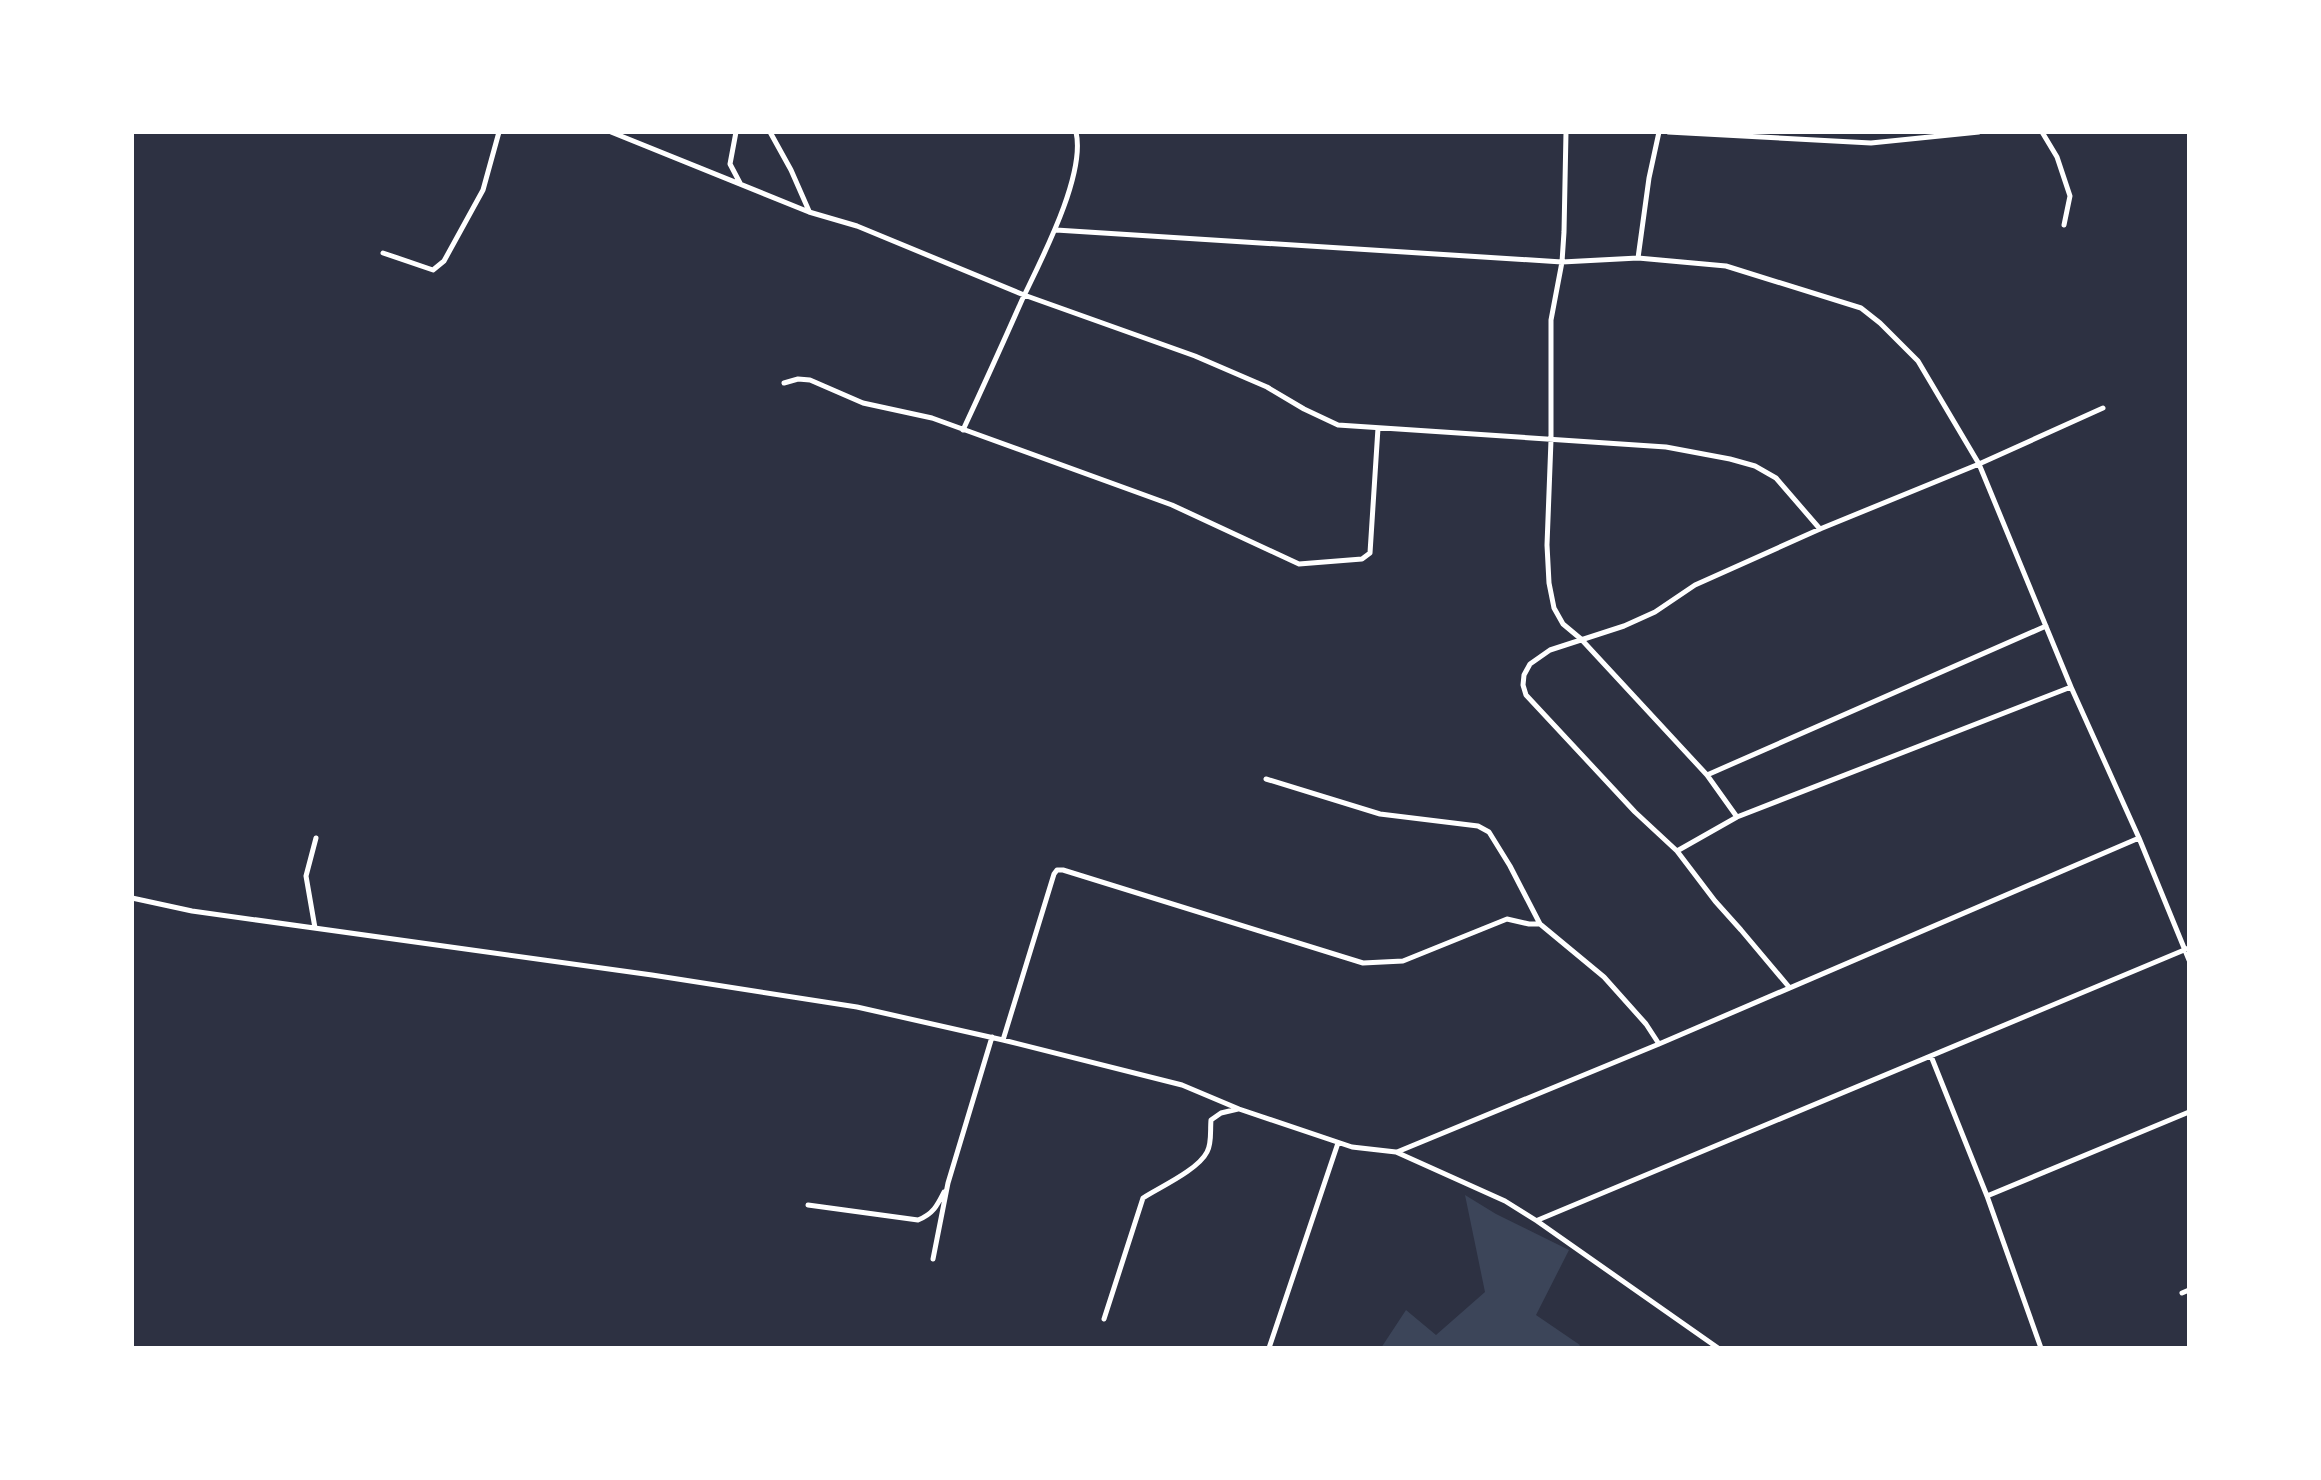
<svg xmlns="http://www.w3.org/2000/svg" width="2321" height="1480" viewBox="0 0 2321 1480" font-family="Montserrat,sans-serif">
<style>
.green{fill:#3c4559}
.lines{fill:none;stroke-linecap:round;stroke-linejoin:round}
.minor{stroke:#fff;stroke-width:5}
</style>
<rect width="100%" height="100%" fill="#2d3142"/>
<!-- green -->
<path class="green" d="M 1465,1195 L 1496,1214 L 1569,1250 L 1536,1315 L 1580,1345 L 1578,1348 L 1381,1348 L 1406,1310 L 1436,1335 L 1485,1292 Z"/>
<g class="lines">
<!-- minor -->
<path class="minor" d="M 611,132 L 809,212 L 857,226 L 1024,295 L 1195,356 L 1267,387 L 1304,409 L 1338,425 L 1666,447 L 1730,459 L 1755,466 L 1776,478 L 1820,529
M 736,132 L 730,164 L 740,183
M 770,132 L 791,170 L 809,211
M 1566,132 L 1564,232 L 1562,262 L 1551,320 L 1551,440 L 1547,545 L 1549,583 L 1554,608 L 1563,624 L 1581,639 L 1707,775 L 1737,817
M 1668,132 L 1871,143 L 1979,132
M 2042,132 L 2057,157 L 2070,196 L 2064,225
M 1056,230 L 1562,262 L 1638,258 L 1726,266 L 1861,308 L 1880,323 L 1918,361 L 1979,464 L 2071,687 L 2139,838 L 2189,960
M 383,253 L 433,270 L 444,261 L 483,190 L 499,132
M 1638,258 L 1649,178 L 1659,132
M 784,383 L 798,379 L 810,380 L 863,403 L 932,418 L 1172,505 L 1299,564 L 1362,559 L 1370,553 L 1378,428
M 963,430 C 983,387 1003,343 1022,300 C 1041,260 1086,175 1076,132
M 1707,775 L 2046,626
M 1266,779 L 1380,814 L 1478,826 L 1489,832 L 1510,866 L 1540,924
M 1677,851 L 1737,817 L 2071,687
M 132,898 L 192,911 L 652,975 L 857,1007 L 1003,1040 L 1182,1085 L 1239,1109 L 1352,1147 L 1396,1152 L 1505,1201 L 1537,1221 L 1718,1348
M 315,928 L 306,876 L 316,838
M 1789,987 L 1741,930 L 1715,901 L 1677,851 L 1635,812 L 1526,695 L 1523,685 L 1524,675 L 1530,664 L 1550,650 L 1624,626 L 1655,612 L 1695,585 L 1820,529 L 1979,464 L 2103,408
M 1003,1040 L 1054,874 L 1057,870 L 1063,870 L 1363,963 L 1403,961 L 1507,919 L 1529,924 L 1540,924 L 1604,977 L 1646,1024 L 1659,1044
M 1931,1056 L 1987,1196 L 2041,1348
M 1397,1152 L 1659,1044 L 2139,838
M 1987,1196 L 2189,1112
M 808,1205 L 918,1220 C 933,1214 937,1206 944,1192
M 1538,1220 L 2189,948
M 933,1259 L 948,1183 L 992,1037
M 2182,1293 L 2189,1290
M 1104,1319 L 1143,1198 C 1160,1187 1198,1170 1207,1152 C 1212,1144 1210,1130 1211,1120 L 1221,1113 L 1238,1109
M 1269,1348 L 1338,1143"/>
</g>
<!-- border -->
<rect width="2321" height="1480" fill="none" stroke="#ffffff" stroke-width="268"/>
</svg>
